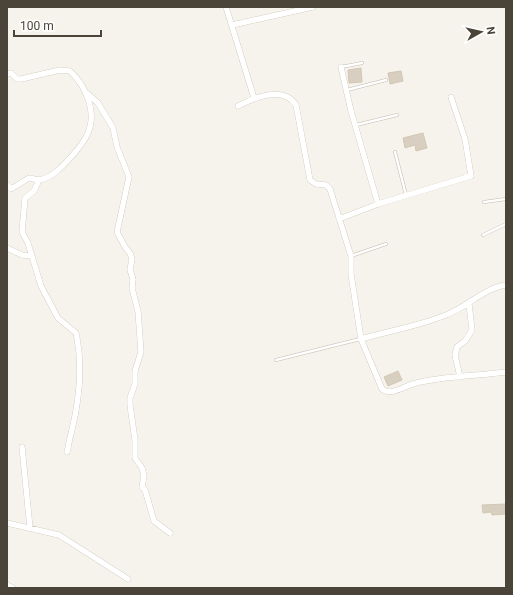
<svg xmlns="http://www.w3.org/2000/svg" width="513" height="595" viewBox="0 0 513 595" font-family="Roboto,sans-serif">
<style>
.building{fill:#d8cfc1;stroke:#d3c7b4}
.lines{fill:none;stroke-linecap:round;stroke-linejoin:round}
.service-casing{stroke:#c2bbae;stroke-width:3.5}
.minor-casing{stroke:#c2bbae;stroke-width:6}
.service{stroke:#fff;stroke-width:2.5}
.minor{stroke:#fff;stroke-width:5.5}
</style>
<rect width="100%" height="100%" fill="#f6f3ec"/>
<!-- building -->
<path class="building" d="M 361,68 L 362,82 L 349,83 L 348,70 Z
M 401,71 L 403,81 L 390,84 L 388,73 Z
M 423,133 L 427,148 L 416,151 L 415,145 L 405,148 L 403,138 Z
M 398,371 L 402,380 L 388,386 L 384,377 Z
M 506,504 L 506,514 L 492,515 L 491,512 L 483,513 L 482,505 Z"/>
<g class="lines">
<!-- service casing -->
<g class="service-casing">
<path id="service" d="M 341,67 L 362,63
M 347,90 L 386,80
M 356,125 L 397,115
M 395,152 L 406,195
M 484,202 L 506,199
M 483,235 L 506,224
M 351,256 L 386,244
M 276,360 L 360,339"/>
</g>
<!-- minor casing -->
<g class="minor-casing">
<path id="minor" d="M 226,7 L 254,98
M 232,25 L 313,7
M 341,67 L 351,111 L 378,204
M 7,74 L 11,73 L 17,79 L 21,79 L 60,70 L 70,71 C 86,86 98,113 87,135 C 83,144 77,150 71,157 C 62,167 52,178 39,180 L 34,191 L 25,198 L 22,232 L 28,243 L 41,286 L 58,318 L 76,333 L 77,338 C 83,370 79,402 71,434 C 69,440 69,445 67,452
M 88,94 L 98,103 L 113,128 L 117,147 L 129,177 L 117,232 L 125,247 L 130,253 L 132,259 L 130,270 L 133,279 L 132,288 L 138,311 L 141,352 L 135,371 L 135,384 L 130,398 L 130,405 L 135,440 L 135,458 L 142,468 L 144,476 L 142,487 L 145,490 L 154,521 L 170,533
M 238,106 C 253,98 284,85 296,105 L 310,180 L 316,184 L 326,185 L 330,189 L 351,256 L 351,274 L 361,339 L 382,389 C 391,397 406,385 416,383 C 446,376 476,376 506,372
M 7,185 L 11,189 L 29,178 L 39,180
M 339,219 L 378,204 L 471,176 L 465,139 L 451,97
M 7,248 L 22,255 L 31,256
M 361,339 C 389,331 419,326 446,315 C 467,307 484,288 506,285
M 460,377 L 455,355 L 457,347 L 465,341 L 472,330 L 469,304
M 22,447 L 30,528
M 7,523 L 59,535 L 128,579
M 7,585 L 13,588"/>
</g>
<!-- service -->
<use href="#service" class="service"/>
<!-- minor -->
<use href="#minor" class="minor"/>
</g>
<!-- border -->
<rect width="513" height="595" fill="none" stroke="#4b4439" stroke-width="16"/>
<!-- north arrow -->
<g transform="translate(481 32) rotate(82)" stroke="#ffffff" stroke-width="3" paint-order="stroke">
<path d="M0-3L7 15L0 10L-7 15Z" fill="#4b4439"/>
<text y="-6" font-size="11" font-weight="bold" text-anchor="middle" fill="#4b4439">N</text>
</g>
<!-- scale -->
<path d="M14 30v6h87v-6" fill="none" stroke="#4b4439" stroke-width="2"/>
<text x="20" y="30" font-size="12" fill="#4b4439" stroke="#ffffff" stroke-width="3" paint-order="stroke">100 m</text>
</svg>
